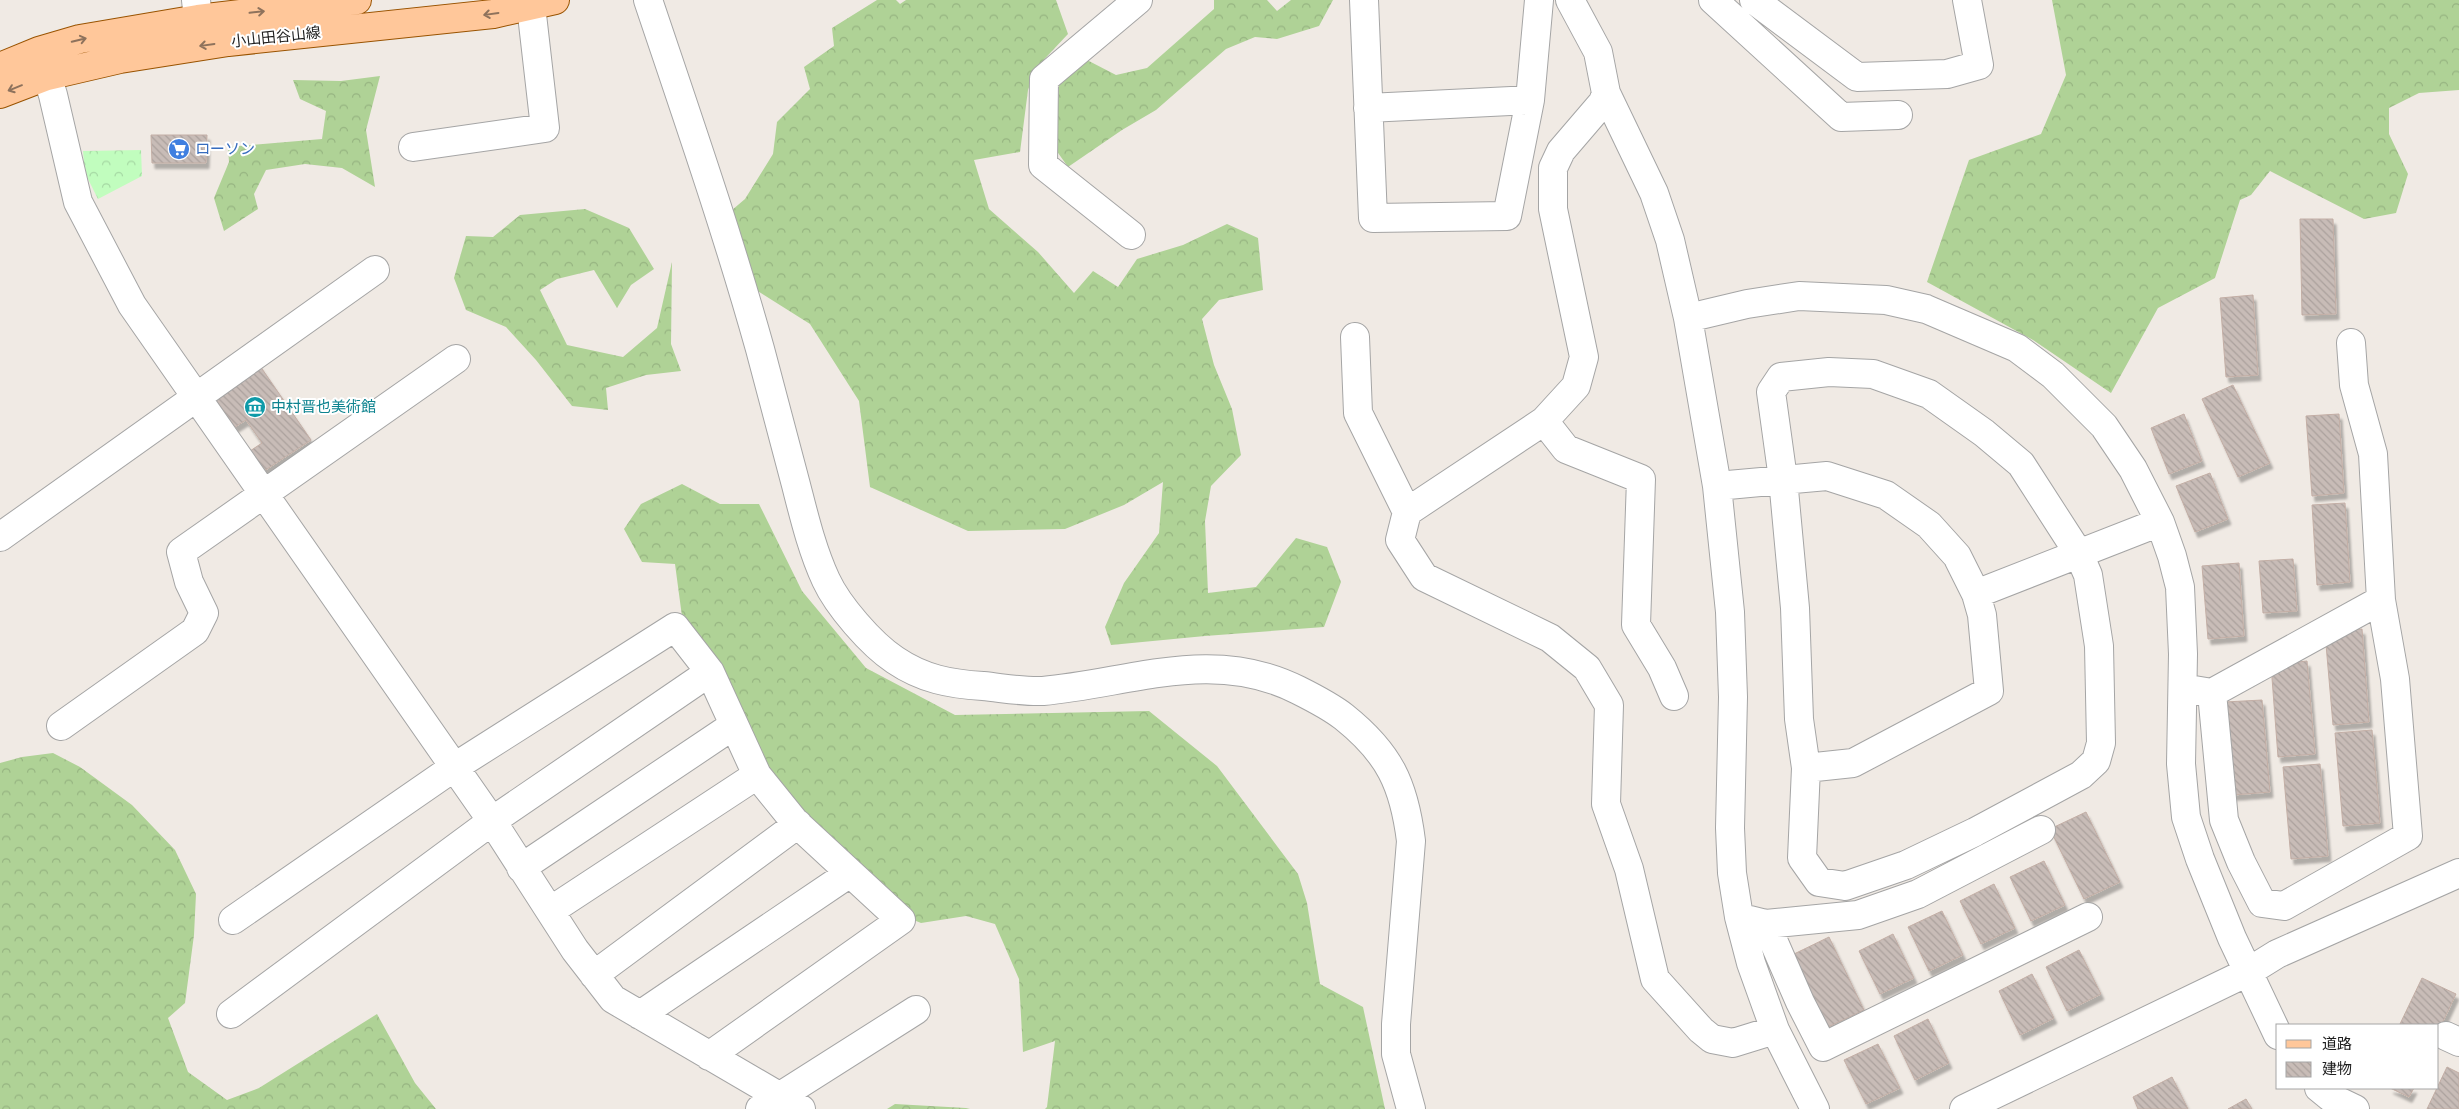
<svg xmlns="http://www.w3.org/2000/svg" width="2459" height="1109" viewBox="0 0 2459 1109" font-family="Karla,'Noto Sans JP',sans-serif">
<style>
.forest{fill:url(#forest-crowns)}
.park{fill:url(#park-crowns)}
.building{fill:url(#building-back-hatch);stroke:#c3aea5;filter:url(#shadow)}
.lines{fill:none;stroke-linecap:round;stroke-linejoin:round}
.minor-casing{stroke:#a5a5a5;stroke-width:30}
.major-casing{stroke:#995300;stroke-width:30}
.minor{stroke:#fff;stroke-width:28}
.major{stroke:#ffc79a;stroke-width:28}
.oneway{stroke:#8e725c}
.labels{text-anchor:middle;stroke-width:4;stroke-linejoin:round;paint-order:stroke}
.street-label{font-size:15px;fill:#1e1e1e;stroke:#fff}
.shop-label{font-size:15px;fill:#366cbe;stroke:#fff;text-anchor:start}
.culture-label{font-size:15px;fill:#0d838f;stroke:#fff;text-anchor:start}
</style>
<defs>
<pattern id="forest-crowns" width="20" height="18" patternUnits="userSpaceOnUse" patternTransform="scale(1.25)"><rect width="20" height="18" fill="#afd296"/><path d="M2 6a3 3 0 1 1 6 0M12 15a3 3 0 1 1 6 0" fill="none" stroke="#96b481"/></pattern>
<pattern id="park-crowns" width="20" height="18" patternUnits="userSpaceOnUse" patternTransform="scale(1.25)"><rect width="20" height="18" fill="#c1fdbe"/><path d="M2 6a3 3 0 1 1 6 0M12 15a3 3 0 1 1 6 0" fill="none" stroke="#a5d8a3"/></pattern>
<pattern id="building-back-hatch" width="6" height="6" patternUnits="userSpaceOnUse" patternTransform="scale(1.25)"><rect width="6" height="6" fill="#c8bcb7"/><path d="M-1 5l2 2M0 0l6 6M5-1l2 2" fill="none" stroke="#aba19d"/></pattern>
<filter id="shadow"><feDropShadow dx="3" dy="5.5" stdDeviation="1" flood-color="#0004"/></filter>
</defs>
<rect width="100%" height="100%" fill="#f0eae4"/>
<!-- forest -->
<path class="forest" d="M 877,0 L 896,0 L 900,4 L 906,0 L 1056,0 L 1068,34 L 1036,68 L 1028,90 L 1020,152 L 974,160 L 989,209 L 1038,252 L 1074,293 L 1093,271 L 1118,287 L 1137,259 L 1183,245 L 1227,224 L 1258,238 L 1263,290 L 1219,300 L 1202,319 L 1214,365 L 1232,409 L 1241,455 L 1211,486 L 1205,521 L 1208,593 L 1256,587 L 1296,538 L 1327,547 L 1341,582 L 1324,627 L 1205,636 L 1111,645 L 1105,627 L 1124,583 L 1159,533 L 1163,482 L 1124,505 L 1065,529 L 968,531 L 870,487 L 859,401 L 810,324 L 723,269 L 711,228 L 745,199 L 773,154 L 777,122 L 810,89 L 804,67 L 834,46 L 832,28 Z
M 1214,0 L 1267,0 L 1277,11 L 1291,0 L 1333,0 L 1319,26 L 1277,39 L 1255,37 L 1226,49 L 1156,110 L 1122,130 L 1068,167 L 1056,150 L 1059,84 L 1087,60 L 1116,75 L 1147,68 L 1214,9 Z
M 2052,0 L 2459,0 L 2459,90 L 2419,93 L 2389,108 L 2389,134 L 2408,174 L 2396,213 L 2364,219 L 2270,171 L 2251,195 L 2240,200 L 2215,278 L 2158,308 L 2111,393 L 2033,340 L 1927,282 L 1969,160 L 2041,134 L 2066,75 Z
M 380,76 L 366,130 L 375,187 L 342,168 L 305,164 L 266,170 L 254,194 L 258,209 L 224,231 L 214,198 L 229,162 L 228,147 L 322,139 L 326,111 L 300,99 L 293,80 L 341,81 Z
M 585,209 L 629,228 L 654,269 L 631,285 L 617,308 L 594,270 L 557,279 L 540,290 L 567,345 L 623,357 L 657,328 L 672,262 L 671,344 L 681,371 L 646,375 L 606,388 L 608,410 L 572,406 L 536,360 L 506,327 L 466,310 L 454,278 L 466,236 L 493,237 L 520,215 Z
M 682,484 L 720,504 L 759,504 L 802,591 L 866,668 L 955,715 L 1149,711 L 1217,766 L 1298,874 L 1307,903 L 1320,984 L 1363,1007 L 1385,1109 L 1045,1109 L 1047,1107 L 1055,1041 L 1023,1052 L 1019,979 L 995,924 L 966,916 L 921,923 L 889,910 L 787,827 L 683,624 L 675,564 L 642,562 L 624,529 L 641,504 Z
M 53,753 L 80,767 L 132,805 L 175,850 L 196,894 L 194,935 L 185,1003 L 168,1018 L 188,1072 L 227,1100 L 259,1088 L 377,1014 L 415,1083 L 436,1109 L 0,1109 L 0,763 L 22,757 Z
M 895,1104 L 966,1108 L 970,1109 L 887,1109 Z"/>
<!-- park -->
<path class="park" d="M 141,150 L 142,176 L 98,199 L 85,173 L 83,151 Z"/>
<!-- building -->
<path class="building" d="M 151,135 L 207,135 L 206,163 L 152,163 Z
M 2300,219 L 2333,219 L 2336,314 L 2302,315 Z
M 2253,295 L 2258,375 L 2226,377 L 2220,298 Z
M 258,363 L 311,440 L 264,471 L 250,451 L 262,443 L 246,420 L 235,427 L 212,394 Z
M 2233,385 L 2270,463 L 2238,477 L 2202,399 Z
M 2184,414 L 2202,461 L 2169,474 L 2151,428 Z
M 2339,414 L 2344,493 L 2312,496 L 2306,416 Z
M 2210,473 L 2228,519 L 2195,532 L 2176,486 Z
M 2345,503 L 2350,582 L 2317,585 L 2312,505 Z
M 2293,559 L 2297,611 L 2263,613 L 2259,561 Z
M 2239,563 L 2244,636 L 2208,639 L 2202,566 Z
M 2362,629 L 2369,722 L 2333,725 L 2325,633 Z
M 2307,661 L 2315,754 L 2278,757 L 2271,665 Z
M 2262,700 L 2270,792 L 2233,795 L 2225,702 Z
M 2372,730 L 2380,823 L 2343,826 L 2335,733 Z
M 2320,764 L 2328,856 L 2291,859 L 2283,767 Z
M 2086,812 L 2120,882 L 2084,899 L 2050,829 Z
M 2044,861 L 2065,905 L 2031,921 L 2010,877 Z
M 1994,884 L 2015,928 L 1981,944 L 1960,901 Z
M 1942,911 L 1963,955 L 1929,971 L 1908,927 Z
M 1893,934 L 1914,978 L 1880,994 L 1859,951 Z
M 1829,937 L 1864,1010 L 1828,1027 L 1792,955 Z
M 2079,950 L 2101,994 L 2067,1011 L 2046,967 Z
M 2032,974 L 2054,1018 L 2020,1035 L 1999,991 Z
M 2422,978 L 2456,994 L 2438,1032 L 2438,1025 L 2400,1024 Z
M 1928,1019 L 1949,1063 L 1915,1080 L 1894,1036 Z
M 1878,1044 L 1900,1088 L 1866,1104 L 1844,1060 Z
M 2447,1067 L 2459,1073 L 2459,1109 L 2427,1109 Z
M 2172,1077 L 2188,1109 L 2138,1109 L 2133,1097 Z
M 2390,1088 L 2414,1088 L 2409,1097 Z
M 2246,1099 L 2252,1109 L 2228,1109 Z"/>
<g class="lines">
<!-- minor casing -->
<g class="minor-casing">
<path id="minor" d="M 196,0 L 198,19
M 648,0 C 687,116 727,231 760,349 C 772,394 784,440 796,485 C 804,516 812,550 826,580 C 838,606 871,644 895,660 C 923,679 950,684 983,686 C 1003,688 1024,692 1043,691 C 1131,683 1213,647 1298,690 C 1314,698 1330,706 1344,717 C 1389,753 1404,784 1411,841 L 1396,1024 L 1396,1054 L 1411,1109
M 1364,0 L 1373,218 L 1507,216 L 1530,100 L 1539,0
M 1570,0 L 1598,52 L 1606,93 L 1654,193 L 1670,240 L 1688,318 L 1717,486 L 1730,612 L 1733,697 L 1730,828 L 1732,873 L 1739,917 L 1751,963 L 1775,1030 L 1815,1109
M 1713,0 L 1841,117 L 1898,115
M 1754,0 L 1857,77 L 1947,74 L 1979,65 L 1967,0
M 40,53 L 53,95 L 78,202 L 132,305 L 492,821 L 575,950 L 613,999 L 801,1109
M 1606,93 L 1603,102 L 1561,151 L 1553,168 L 1553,209 L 1584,357 L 1576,386 L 1544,421 L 1407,512 L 1400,540 L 1424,577 L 1550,638 L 1587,668 L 1609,705 L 1606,804 L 1629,869 L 1655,979 L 1701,1030 L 1712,1039 L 1733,1043 L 1775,1030
M 1368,108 L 1530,100
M 413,147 L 545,128 L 531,6
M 1131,235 L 1043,165 L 1044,79 L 1138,0
M 1688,318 L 1747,304 L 1799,296 L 1886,300 L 1926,309 L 2017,348 L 2053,375 L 2104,426 L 2133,469 L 2160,522 L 2172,556 L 2180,587 L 2183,654 L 2181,764 L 2186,817 L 2200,859 L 2232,938 L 2278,1035
M 1355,337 L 1358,413 L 1407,512
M 1829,372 L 1873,374 L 1929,394 L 1984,433 L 2021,464 L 2079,554 L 2088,575 L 2099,646 L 2101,743 L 2096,761 L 2081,775 L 1975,832 L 1906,865 L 1845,886 L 1819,882 L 1802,858 L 1806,768 L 1799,719 L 1795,608 L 1783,479 L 1771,392 L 1781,377 Z
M 1544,421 L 1566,449 L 1641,479 L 1636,625 L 1662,668 L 1674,696
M 1717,486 L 1827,476 L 1886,495 L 1929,525 L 1957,556 L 1976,594 L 1982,615 L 1989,691 L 1853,763 L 1806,768
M 0,537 L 375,270
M 1976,594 L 2160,522
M 2194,690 L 2212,693 L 2381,600
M 2212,693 L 2224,820 L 2241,862 L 2262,903 L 2284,906 L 2408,836 L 2395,679 L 2381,600 L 2373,454 L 2354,385 L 2351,343
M 61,726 L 195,631 L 204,613 L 189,582 L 181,552 L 456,359
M 521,868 L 734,725
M 550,911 L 757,775
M 233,920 L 453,768 L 675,627 L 710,672 L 757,775 L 795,822 L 901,920 L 709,1056
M 1750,920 L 1766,924 L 1858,915 L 1918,894 L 2041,830
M 1766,924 L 1800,1002 L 1823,1047 L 2088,917
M 594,975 L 798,824
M 231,1014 L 492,821 L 710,672
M 640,1015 L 850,873
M 2446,1036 L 2459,1042
M 2319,1088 L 2330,1097 L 2355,1109
M 760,1109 L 916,1010
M 1964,1109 L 2248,972 L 2277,954 L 2459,873"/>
</g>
<!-- major casing -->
<g class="major-casing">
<path id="major" d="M 0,67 L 39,51 L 80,39 L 198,19 L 357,0
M 0,94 L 47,76 L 120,59 L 228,42 L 493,14 L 555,0"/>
</g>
<!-- minor -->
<use href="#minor" class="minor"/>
<!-- major -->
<use href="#major" class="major"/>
</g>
<!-- one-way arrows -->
<defs><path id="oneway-shaft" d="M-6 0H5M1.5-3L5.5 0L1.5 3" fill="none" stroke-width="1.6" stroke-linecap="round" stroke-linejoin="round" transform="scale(1.25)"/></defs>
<g class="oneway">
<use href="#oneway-shaft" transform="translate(257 12) rotate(-6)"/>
<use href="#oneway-shaft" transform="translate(491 14) rotate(172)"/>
<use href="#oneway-shaft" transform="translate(79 40) rotate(-14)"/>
<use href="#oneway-shaft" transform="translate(207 45) rotate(172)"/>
<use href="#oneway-shaft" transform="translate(15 88) rotate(158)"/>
</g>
<!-- icons -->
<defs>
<g id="supermarket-disc" transform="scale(1.125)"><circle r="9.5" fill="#3f7fe0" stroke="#fff"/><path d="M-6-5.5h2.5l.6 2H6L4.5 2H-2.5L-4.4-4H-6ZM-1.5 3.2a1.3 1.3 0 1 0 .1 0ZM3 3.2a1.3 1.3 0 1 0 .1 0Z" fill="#fff"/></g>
<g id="museum-disc" transform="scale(1.125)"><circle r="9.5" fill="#0f9aa8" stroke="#fff"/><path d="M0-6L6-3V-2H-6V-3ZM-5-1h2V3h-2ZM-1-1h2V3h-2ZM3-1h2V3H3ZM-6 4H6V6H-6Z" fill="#fff"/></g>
</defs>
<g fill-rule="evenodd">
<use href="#supermarket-disc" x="179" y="149"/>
<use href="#museum-disc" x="255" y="407"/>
</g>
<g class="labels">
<!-- street labels -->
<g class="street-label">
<text transform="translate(276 37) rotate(-6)" y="5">小山田谷山線</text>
</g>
<!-- shop labels -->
<g class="shop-label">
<text x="195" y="154">ローソン</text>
</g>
<!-- culture labels -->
<g class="culture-label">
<text x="271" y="412">中村晋也美術館</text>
</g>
</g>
<!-- legend -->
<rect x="2276" y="1024" width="162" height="65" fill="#ffffff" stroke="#a5a5a5"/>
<rect x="2286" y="1040" width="25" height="8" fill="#ffc79a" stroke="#a5a5a5"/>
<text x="2322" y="1049" font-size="15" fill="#1e1e1e">道路</text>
<rect x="2286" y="1062" width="25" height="15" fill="url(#building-back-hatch)" stroke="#a5a5a5"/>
<text x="2322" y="1074" font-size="15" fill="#1e1e1e">建物</text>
</svg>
